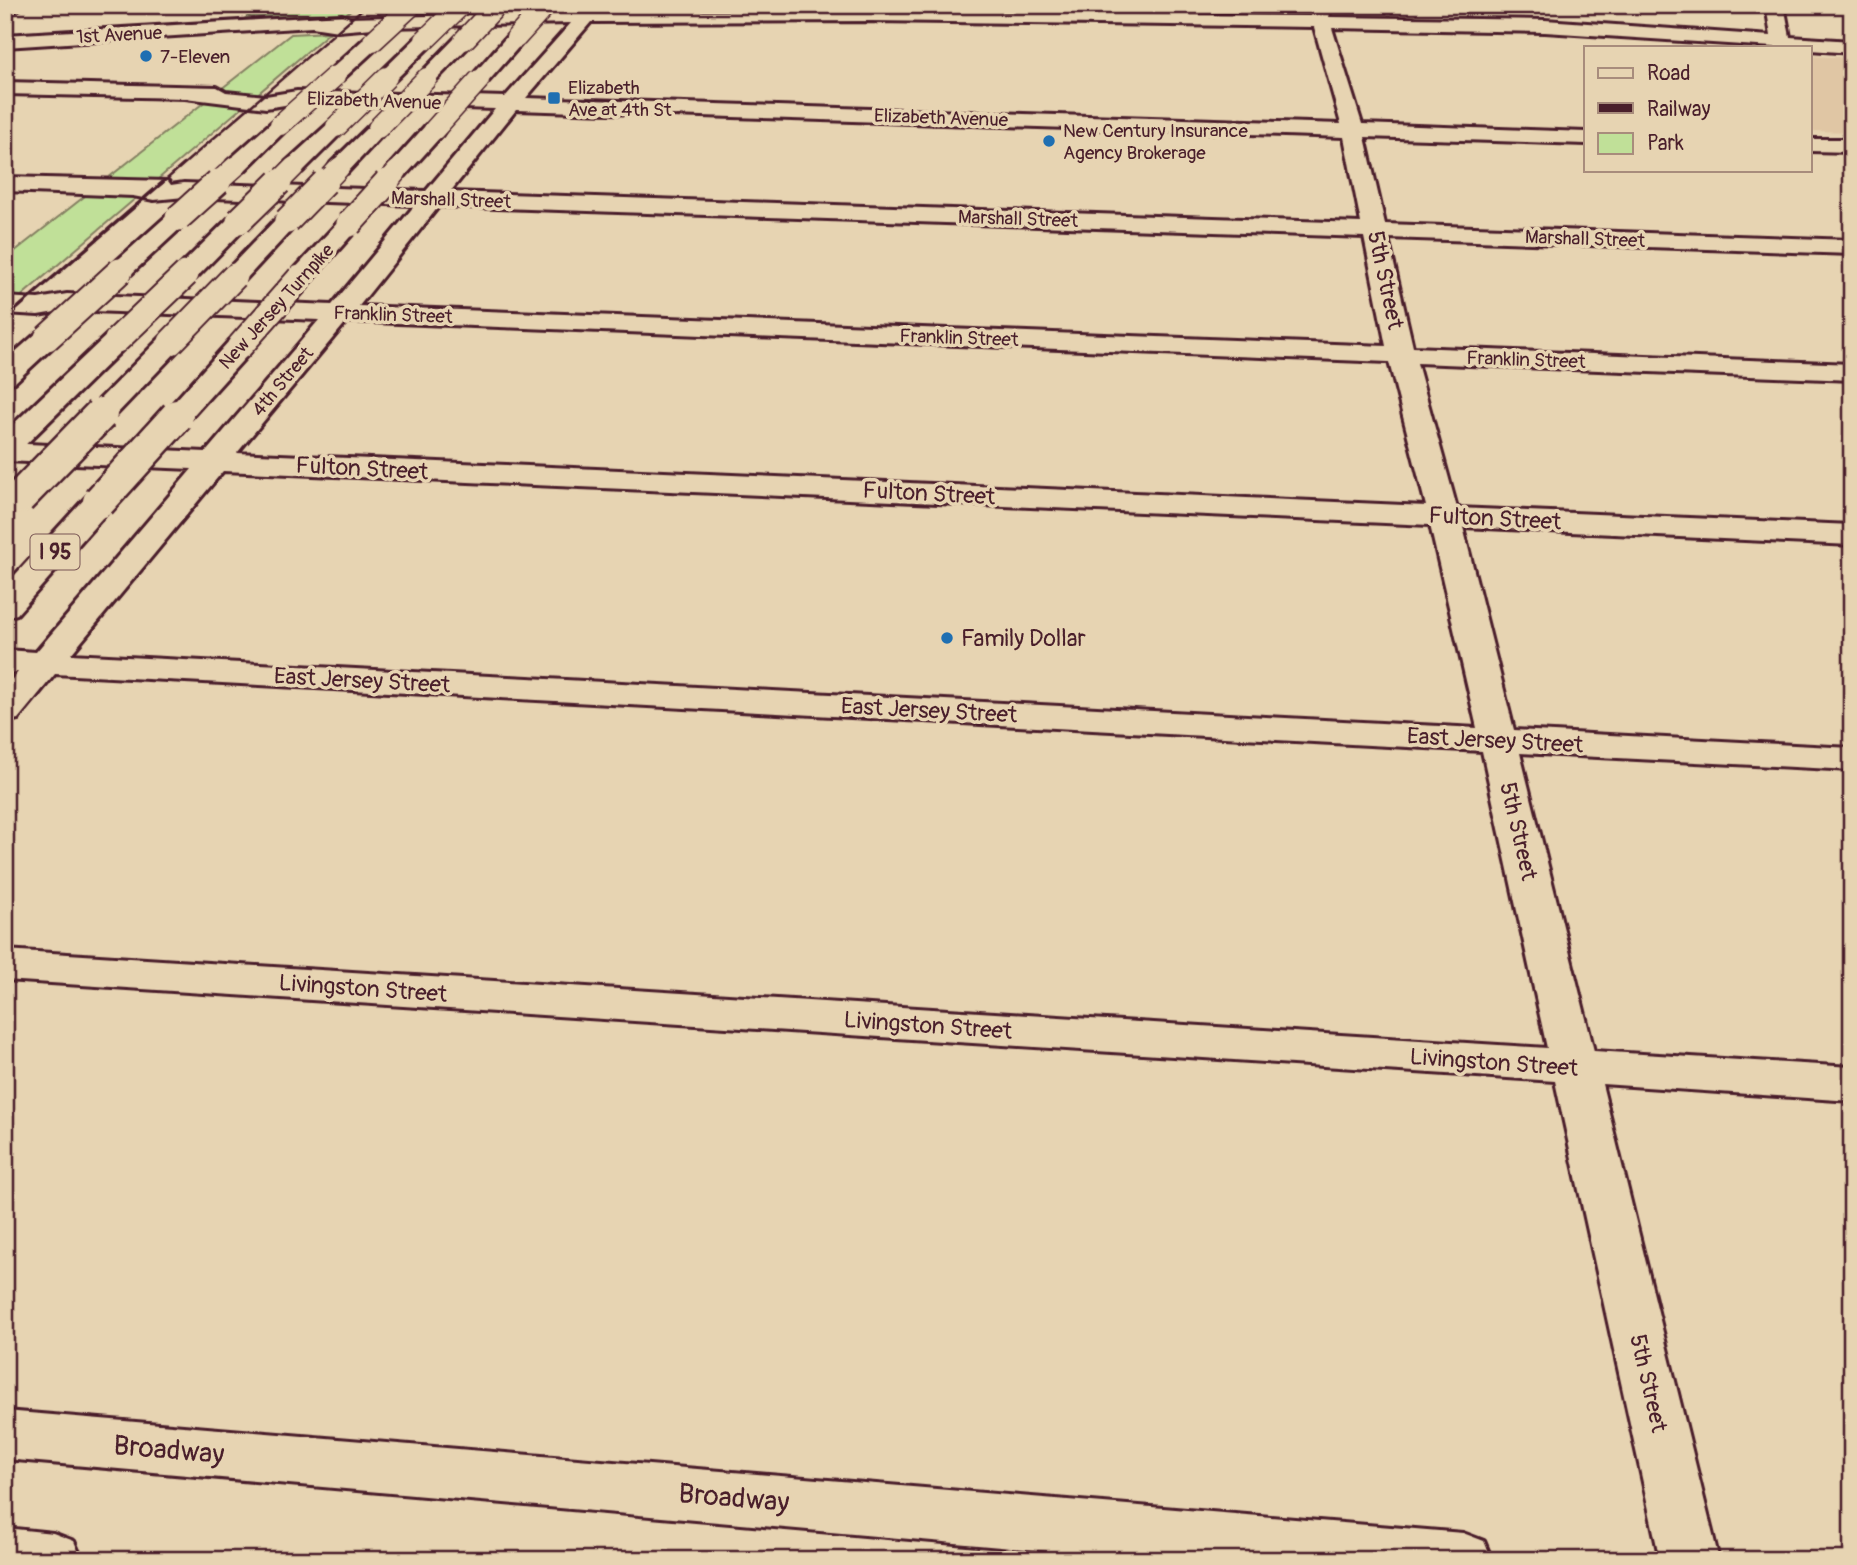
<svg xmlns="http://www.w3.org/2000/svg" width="1857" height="1565" viewBox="0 0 1857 1565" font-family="Pangolin,sans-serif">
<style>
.built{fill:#e0c6a4}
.green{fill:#c0e098;stroke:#858062;stroke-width:2}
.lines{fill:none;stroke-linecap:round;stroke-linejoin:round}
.minor-casing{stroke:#4a1f2b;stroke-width:6}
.highway-casing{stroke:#4a1f2b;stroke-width:6}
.minor{fill:#e7d4b2;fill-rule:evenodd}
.highway{fill:#e7d4b2;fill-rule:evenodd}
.rail-far1{stroke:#4a1f2b;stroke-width:2.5}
.rail{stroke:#4a1f2b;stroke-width:3.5}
.highway-bridge-far2-casing{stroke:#4a1f2b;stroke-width:23;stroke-linecap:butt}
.highway-bridge-far1-casing{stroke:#4a1f2b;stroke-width:29;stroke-linecap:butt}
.highway-bridge-casing{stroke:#4a1f2b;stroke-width:37;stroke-linecap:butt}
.highway-bridge-far2{stroke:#e7d4b2;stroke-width:20}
.highway-bridge-far1{stroke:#e7d4b2;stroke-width:25}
.highway-bridge{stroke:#e7d4b2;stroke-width:32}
.poi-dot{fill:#1f6fb2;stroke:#e7d4b2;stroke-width:2.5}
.labels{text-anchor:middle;stroke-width:7;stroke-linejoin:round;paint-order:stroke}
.far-street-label{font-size:19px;fill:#4a1f2b;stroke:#e7d4b2}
.far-poi-label{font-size:19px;fill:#4a1f2b;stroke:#e7d4b2;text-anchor:start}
.shield{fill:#e7d4b2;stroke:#795554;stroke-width:2}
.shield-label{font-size:21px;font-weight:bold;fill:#4a1f2b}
.street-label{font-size:23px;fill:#4a1f2b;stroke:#e7d4b2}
.poi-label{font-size:23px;fill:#4a1f2b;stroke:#e7d4b2;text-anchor:start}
.near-street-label{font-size:28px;fill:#4a1f2b;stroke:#e7d4b2}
</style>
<rect width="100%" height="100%" fill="#e7d4b2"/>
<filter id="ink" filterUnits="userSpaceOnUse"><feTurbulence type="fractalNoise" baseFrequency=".0143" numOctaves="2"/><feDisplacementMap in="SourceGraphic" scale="14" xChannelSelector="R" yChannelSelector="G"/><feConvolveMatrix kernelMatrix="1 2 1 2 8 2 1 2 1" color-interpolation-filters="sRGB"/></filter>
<g filter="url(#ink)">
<!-- built -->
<path class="built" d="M 898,5 L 1066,5 L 1058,11 L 896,7 Z
M 1810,56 L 1852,58 L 1852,132 L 1810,131 Z"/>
<!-- green -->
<path class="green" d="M 263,5 L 356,5 L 346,14 L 247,17 Z
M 330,32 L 5,310 L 5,259 L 291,34 Z"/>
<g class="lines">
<!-- minor casing -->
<g class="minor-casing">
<path id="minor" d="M 5,5 L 25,5 L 5,17 Z
M 1314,5 L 1332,5 L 1329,17 L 1545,20 L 1771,36 L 1766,5 L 1784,5 L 1790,37 L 1852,41 L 1852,53 L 1810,50 L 1810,47 L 1773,47 L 1545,32 L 1332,28 L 1362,124 L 1586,132 L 1586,144 L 1365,137 L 1385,224 L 1852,240 L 1852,254 L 1388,238 L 1413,347 L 1852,364 L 1852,380 L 1417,363 L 1457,508 L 1852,525 L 1852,545 L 1463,527 L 1514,730 L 1852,748 L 1852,770 L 1520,753 L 1594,1051 L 1852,1067 L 1852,1101 L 1602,1084 L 1719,1560 L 1660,1560 L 1555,1081 L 5,980 L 5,950 L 1547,1048 L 1482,751 L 55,674 L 18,719 L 5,722 L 5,688 L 18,672 L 5,672 L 5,650 L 36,652 L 192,469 L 5,461 L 5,443 L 206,452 L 319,320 L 67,310 L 38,315 L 5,313 L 5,297 L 38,299 L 67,294 L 332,305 L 415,205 L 184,197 L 154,200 L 133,196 L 5,191 L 5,177 L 168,181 L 171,185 L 184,183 L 426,191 L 495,109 L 297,103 L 266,108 L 185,98 L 5,94 L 5,82 L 217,87 L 226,92 L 266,96 L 297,91 L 505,97 L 571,23 L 385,27 L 338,31 L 312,27 L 5,47 L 5,35 L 342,15 L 350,18 L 586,12 L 872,11 L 1311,16 ZM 872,21 L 1314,27 L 1341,124 L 526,98 L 591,22 ZM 516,110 L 1344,137 L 1361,223 L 450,192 ZM 439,206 L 1364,237 L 1386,346 L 359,306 ZM 347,321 L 1389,362 L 1426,506 L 237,453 ZM 223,471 L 1430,525 L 1477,728 L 71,654 Z
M 1810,139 L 1852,139 L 1852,152 L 1810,151 Z
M 5,1411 L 1463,1533 L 1484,1541 L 1492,1560 L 1149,1560 L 5,1459 Z
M 5,1528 L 53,1533 L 74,1541 L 82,1560 L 5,1560 Z"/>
</g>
<!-- highway casing -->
<g class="highway-casing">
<path id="highway" d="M 516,32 L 525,38 L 523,42 L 486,84 L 472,84 L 469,80 L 472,76 L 509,34 Z
M 425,34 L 432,36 L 434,40 L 432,44 L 394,81 L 380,81 L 377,77 L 380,73 L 418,36 Z
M 464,34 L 471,36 L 473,40 L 471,44 L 434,82 L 420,82 L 417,78 L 420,74 L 457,36 Z
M 373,35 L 380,37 L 382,41 L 380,45 L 342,80 L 328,80 L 325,76 L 328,72 L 366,37 Z
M 280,119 L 287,121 L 291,125 L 287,129 L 244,171 L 228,171 L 225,166 L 228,161 L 273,121 Z
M 336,121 L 343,123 L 347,127 L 302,172 L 286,172 L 283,167 L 286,162 L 329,123 Z
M 378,122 L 385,124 L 389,128 L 385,132 L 347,173 L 331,173 L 328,168 L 331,163 L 371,124 Z
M 434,124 L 442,125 L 445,130 L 442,135 L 405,176 L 389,176 L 386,171 L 389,166 L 426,125 Z
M 178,211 L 186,213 L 190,218 L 186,223 L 129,276 L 120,278 L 111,276 L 108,271 L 111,266 L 170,213 Z
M 239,214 L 247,216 L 251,221 L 247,226 L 195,279 L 186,282 L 177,279 L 173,274 L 177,269 L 231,216 Z
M 287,214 L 295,216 L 299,221 L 295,226 L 244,281 L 235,284 L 226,281 L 222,276 L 226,271 L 279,216 Z
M 349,217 L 357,219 L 361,224 L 357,229 L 309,283 L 300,286 L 291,283 L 287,278 L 291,273 L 341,219 Z
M 47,330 L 56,332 L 60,338 L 56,344 L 15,382 L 5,384 L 5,361 L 38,332 Z
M 117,332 L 126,334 L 130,340 L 126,346 L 15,455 L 5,458 L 5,432 L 108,334 Z
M 171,334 L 180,336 L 184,342 L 180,348 L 113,418 L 103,421 L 93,418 L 89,412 L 93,406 L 162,336 Z
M 240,338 L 250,340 L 253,346 L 250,352 L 187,422 L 177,425 L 167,422 L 163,416 L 167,410 L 230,340 Z
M 99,493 L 110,495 L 115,502 L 110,509 L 17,614 L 5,617 L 5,586 L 88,495 Z"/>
</g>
<!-- minor -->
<use href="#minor" class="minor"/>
<!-- highway -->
<use href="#highway" class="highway"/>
<!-- rail-far1 -->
<path class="rail-far1" d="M 161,184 L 367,5"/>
<!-- rail -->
<path class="rail" d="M 5,319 L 163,182"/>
<!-- highway-bridge-far2 casing -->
<g class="highway-bridge-far2-casing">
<path id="highway-bridge-far2" d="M 516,38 L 546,5
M 425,40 L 461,5
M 464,40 L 497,5
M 373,41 L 412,5
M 280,125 L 335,76
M 336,127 L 387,77
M 378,128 L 427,78
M 434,130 L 479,80
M 216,184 L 236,166
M 277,184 L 294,167
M 324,184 L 339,168
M 386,184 L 397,171"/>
</g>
<!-- highway-bridge-far1 casing -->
<g class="highway-bridge-far1-casing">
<path id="highway-bridge-far1" d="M 178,218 L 218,182
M 239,221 L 279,182
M 287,221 L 325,182
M 349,224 L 387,182
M 47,338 L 120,271
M 117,340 L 186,274
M 171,342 L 235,276
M 240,346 L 300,278
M 99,416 L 103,412"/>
</g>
<!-- highway-bridge casing -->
<g class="highway-bridge-casing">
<path id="highway-bridge" d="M 19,498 L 101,414
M 99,502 L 177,416"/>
</g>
<!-- highway-bridge-far2 -->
<use href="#highway-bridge-far2" class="highway-bridge-far2"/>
<!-- highway-bridge-far1 -->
<use href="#highway-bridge-far1" class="highway-bridge-far1"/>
<!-- highway-bridge -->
<use href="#highway-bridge" class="highway-bridge"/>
</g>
</g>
<!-- markers -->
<g class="poi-dot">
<circle cx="146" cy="56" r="7"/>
<rect x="547" y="91" width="14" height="14" rx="3.5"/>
<circle cx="1049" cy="141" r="7"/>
<circle cx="947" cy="638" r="7"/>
</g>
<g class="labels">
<!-- far-street labels -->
<g class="far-street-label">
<text transform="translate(119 34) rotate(-3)" y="7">1st Avenue</text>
<text transform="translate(374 100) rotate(2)" y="7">Elizabeth Avenue</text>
<text transform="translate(941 117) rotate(2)" y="7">Elizabeth Avenue</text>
<text transform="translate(451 199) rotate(2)" y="7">Marshall Street</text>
<text transform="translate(1018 218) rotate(2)" y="7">Marshall Street</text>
<text transform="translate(1585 238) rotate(2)" y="7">Marshall Street</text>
<text transform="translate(276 306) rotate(-48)" y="7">New Jersey Turnpike</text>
<text transform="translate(393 314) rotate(2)" y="7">Franklin Street</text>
<text transform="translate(959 337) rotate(2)" y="7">Franklin Street</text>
<text transform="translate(1526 359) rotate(2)" y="7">Franklin Street</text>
<text transform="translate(282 381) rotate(-50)" y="7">4th Street</text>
</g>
<!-- far-poi labels -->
<g class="far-poi-label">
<text x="160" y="63">7-Eleven</text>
<text x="568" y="94">Elizabeth<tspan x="568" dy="22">Ave at 4th St</tspan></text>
<text x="1063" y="137">New Century Insurance<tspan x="1063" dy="22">Agency Brokerage</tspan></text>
</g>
<!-- shield labels -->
<rect class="shield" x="30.5" y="534.5" width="49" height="35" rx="5"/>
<g class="shield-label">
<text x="55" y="559">I 95</text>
</g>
<!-- street labels -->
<g class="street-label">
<text transform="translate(1386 280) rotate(78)" y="8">5th Street</text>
<text transform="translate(362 468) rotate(3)" y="8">Fulton Street</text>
<text transform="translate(929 493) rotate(3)" y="8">Fulton Street</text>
<text transform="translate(1495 518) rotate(3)" y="8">Fulton Street</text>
<text transform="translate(362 680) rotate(3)" y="8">East Jersey Street</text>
<text transform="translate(929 710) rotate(3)" y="8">East Jersey Street</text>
<text transform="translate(1495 740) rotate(3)" y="8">East Jersey Street</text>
<text transform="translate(1519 831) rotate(77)" y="8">5th Street</text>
<text transform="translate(363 988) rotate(4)" y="8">Livingston Street</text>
<text transform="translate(928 1025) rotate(4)" y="8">Livingston Street</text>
<text transform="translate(1494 1062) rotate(4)" y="8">Livingston Street</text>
<text transform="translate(1649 1383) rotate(77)" y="8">5th Street</text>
</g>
<!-- poi labels -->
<g class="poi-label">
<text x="961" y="646">Family Dollar</text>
</g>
<!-- near-street labels -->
<g class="near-street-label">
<text transform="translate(169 1449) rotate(5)" y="10">Broadway</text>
<text transform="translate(734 1497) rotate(5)" y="10">Broadway</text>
</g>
</g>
<!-- margin -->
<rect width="1857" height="1565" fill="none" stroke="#e7d4b2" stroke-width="28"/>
<rect x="14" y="14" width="1829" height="1537" fill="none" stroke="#4a1f2b" stroke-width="2.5" filter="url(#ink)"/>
<!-- legend -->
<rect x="1584" y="46" width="228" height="126" fill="#e7d4b2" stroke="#a88c7c" stroke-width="2"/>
<rect x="1598" y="68" width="35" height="10" fill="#e7d4b2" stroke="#a88c7c" stroke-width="2"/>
<text x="1647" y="80" font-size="21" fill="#4a1f2b">Road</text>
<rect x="1598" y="103" width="35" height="10" fill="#4a1f2b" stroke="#a88c7c" stroke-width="2"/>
<text x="1647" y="116" font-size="21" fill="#4a1f2b">Railway</text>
<rect x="1598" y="133" width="35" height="21" fill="#c0e098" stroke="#a88c7c" stroke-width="2"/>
<text x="1647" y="150" font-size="21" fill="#4a1f2b">Park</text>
</svg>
